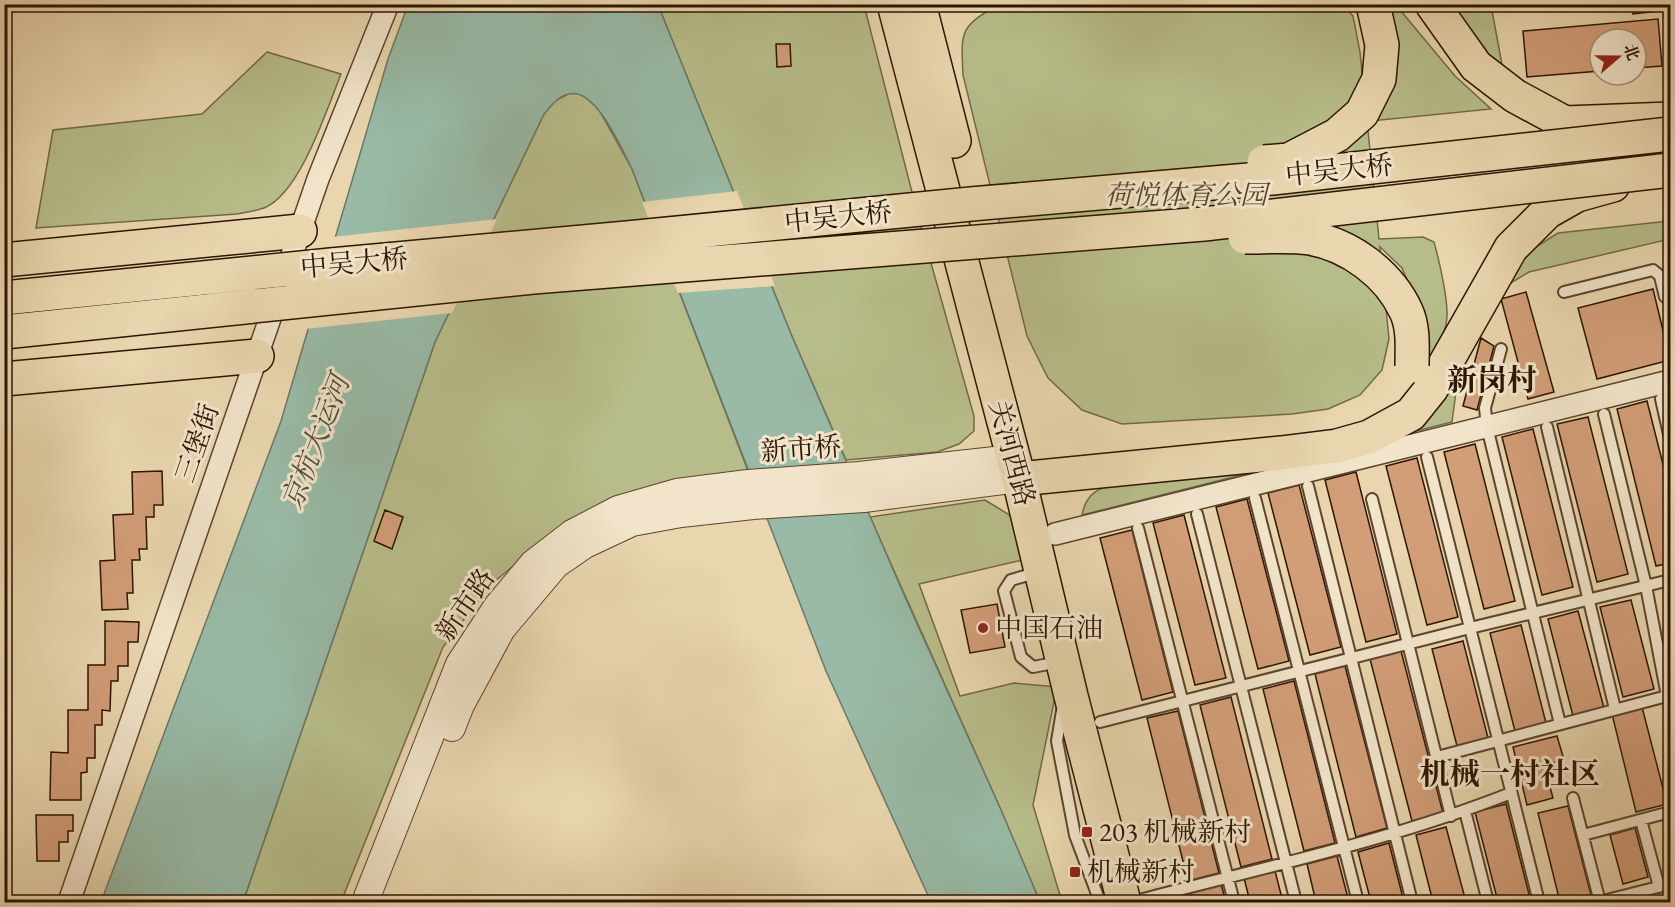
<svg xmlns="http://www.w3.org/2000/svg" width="1675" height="907" viewBox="0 0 1675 907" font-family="'EB Garamond','Noto Serif SC',serif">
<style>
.green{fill:#b7bd8a;stroke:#726946;stroke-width:1.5}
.water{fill:#98baa6;stroke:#6d7864;stroke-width:1.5}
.pier{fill:#e9d6ae}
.building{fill:#d29e78;stroke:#2c1502;stroke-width:1.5}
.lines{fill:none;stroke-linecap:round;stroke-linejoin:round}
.service-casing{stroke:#5b452d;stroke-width:14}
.minor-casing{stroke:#5b452d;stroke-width:24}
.tertiary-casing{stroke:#5b452d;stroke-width:28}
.primary-casing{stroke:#2c1502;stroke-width:36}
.service{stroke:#f1e4ca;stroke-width:10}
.minor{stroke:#f1e4ca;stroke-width:21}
.tertiary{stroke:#f1e4ca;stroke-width:26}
.primary{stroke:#e9d6ae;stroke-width:33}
.primary-bridge-casing{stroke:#2c1502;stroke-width:36;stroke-linecap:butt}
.primary-bridge{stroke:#e9d6ae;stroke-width:33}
.poi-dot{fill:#8f2418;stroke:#f1e4ca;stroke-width:2}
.labels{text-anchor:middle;stroke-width:6;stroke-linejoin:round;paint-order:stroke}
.street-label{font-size:27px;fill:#2c1502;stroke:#f1e4ca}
.park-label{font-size:27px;font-style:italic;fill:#56472b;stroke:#f1e4ca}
.poi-label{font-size:27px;fill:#2c1502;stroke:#f1e4ca;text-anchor:start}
.water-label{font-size:28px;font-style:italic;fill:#524f3b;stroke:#f1e4ca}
.quarter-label{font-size:30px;font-weight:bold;fill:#2c1502;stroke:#f1e4ca}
</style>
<rect width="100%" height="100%" fill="#e9d6ae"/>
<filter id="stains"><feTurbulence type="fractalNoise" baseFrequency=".00333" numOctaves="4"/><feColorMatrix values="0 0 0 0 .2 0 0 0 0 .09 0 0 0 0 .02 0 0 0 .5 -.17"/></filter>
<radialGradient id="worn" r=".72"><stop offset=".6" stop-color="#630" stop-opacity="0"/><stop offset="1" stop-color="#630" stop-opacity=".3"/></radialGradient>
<!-- green -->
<path class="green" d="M 658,5 L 864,5 L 922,231 L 974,416 L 974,431 L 959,444 L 937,452 L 846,460 L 791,334 Z
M 998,5 L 1343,5 L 1353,16 L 1360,52 L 1379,239 L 1423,237 L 1434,242 C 1439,260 1448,299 1447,317 C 1446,338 1428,363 1417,381 L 1417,303 L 1402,268 L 1380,247 L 1389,339 L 1382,370 L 1360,395 L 1328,409 L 1292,414 L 1122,424 L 1082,410 L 1048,378 L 1027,336 L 963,75 C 961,32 959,27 998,5 Z
M 1383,5 L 1396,5 L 1455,76 L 1491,109 L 1371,121 Z
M 1444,5 L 1491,5 L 1505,81 Z
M 267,52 L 341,74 C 327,109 300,194 264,208 C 256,211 246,212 237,214 L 36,228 L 53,130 L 202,114 Z
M 570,93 L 581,94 L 598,108 L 632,169 L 750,476 L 547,539 L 490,585 L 443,647 L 341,902 L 243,902 L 435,342 L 544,114 L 555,101 Z
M 1669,221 L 1670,239 L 1529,272 L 1494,293 L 1531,250 L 1558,233 Z
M 1462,346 L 1452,422 L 1082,515 C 1086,492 1100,488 1121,481 L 1375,439 Z
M 985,500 L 1016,519 L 1027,559 L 919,584 L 960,696 L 1014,683 L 1057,687 L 1033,805 L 1062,902 L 1040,902 L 1001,810 L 870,517 Z"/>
<!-- water -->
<path class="water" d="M 408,5 L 658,5 L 791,334 L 905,597 L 1001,810 L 1040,902 L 931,902 L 826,671 L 632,169 C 622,150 596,87 569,94 C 558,96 551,106 544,114 L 435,342 L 243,902 L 101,902 L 281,421 L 388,59 Z"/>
<!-- pier -->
<path class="pier" d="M 737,191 L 775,286 L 678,293 L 642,202 Z
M 497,219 L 452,313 L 305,329 L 332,237 Z"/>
<!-- building -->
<path class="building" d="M 1632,4 L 1658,4 L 1659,11 L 1633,14 Z
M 1658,19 L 1662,66 L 1636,68 L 1636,39 L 1600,39 L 1600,71 L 1527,77 L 1523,31 Z
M 776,44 L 790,44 L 791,66 L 777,67 Z
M 1653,289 L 1670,360 L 1597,379 L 1578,308 Z
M 1526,292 L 1554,392 L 1528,399 L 1501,299 Z
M 1481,338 L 1494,346 L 1477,410 L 1463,406 Z
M 1647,401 L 1670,492 L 1670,563 L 1656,566 L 1617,409 Z
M 1588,417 L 1628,574 L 1597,582 L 1557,424 Z
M 1533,429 L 1573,587 L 1542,595 L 1502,437 Z
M 1475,444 L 1515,601 L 1484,609 L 1444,452 Z
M 1417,458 L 1458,617 L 1427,625 L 1386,466 Z
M 162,471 L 163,505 L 154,505 L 154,517 L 146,517 L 147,549 L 139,549 L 140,560 L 132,560 L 133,593 L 127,593 L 128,609 L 102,610 L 100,561 L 115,560 L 113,515 L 133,514 L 132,472 Z
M 1356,472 L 1397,634 L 1366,642 L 1325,480 Z
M 1299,485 L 1341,647 L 1310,655 L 1268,493 Z
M 1247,499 L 1289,661 L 1258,669 L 1216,507 Z
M 385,510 L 403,517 L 392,549 L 374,541 Z
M 1184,515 L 1226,678 L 1195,685 L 1153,523 Z
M 1132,530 L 1173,692 L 1142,700 L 1100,538 Z
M 1631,600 L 1654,689 L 1623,697 L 1600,607 Z
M 997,604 L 1005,647 L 970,653 L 961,610 Z
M 1578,611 L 1604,708 L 1573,716 L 1548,619 Z
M 105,621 L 139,622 L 138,642 L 128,642 L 128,666 L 118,666 L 118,681 L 111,681 L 110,711 L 102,710 L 102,725 L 95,725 L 95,758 L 87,758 L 87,772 L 81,773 L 81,800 L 50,800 L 51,752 L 68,753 L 68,710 L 88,710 L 88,665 L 105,665 Z
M 1521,625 L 1546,723 L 1515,731 L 1490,633 Z
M 1463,641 L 1488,738 L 1457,746 L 1432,649 Z
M 1401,651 L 1443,813 L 1412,821 L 1370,659 Z
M 1345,666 L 1387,828 L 1356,837 L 1315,674 Z
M 1294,681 L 1335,843 L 1304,851 L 1263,689 Z
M 1231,697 L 1272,859 L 1241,867 L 1200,705 Z
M 1642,707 L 1667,804 L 1636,812 L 1612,714 Z
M 1178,711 L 1219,873 L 1188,881 L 1147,718 Z
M 1557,736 L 1564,760 L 1544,765 L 1553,798 L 1527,805 L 1513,747 Z
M 1506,804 L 1531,902 L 1498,902 L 1475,812 Z
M 1568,806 L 1591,895 L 1560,902 L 1538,813 Z
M 36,815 L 73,815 L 73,831 L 68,831 L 68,842 L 59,842 L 59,861 L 37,861 Z
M 1670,823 L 1670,842 L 1666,824 Z
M 1446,827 L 1466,902 L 1433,902 L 1416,835 Z
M 1635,828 L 1648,877 L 1623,884 L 1610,835 Z
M 1389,843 L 1404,902 L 1371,902 L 1358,852 Z
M 1337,856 L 1349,902 L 1316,902 L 1307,864 Z
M 1275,871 L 1283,902 L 1250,902 L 1244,878 Z
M 1221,884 L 1226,902 L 1193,902 L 1190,892 Z
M 1664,897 L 1666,902 L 1644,902 Z"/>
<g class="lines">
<!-- service casing -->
<g class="service-casing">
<path id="service" d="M 1564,292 L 1653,270 L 1660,276 L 1665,297 L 1670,299
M 1501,349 L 1485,408 L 1487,427 L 1560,724
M 1661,399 L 1670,439
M 1547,427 L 1615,709
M 1427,457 L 1539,902
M 1308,486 L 1412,902
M 1255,498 L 1358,902
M 1372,499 L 1451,816
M 1197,514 L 1296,902
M 1138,528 L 1234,902
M 1039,572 L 1011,580 L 1004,591 L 1021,657 L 1033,667 L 1059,662
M 1063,705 L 1057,741 L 1075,835 L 1100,902
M 1100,722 L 1470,628 L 1670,580
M 1437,757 L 1667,696 L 1646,586 L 1604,414
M 1573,798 L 1600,902
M 1465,811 L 1488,902
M 1641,820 L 1659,887
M 1583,835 L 1670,812
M 1143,899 C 1266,867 1392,840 1511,793
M 1599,902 L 1670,884"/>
</g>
<!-- minor casing -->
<g class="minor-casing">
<path id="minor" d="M 1055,534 L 1670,381
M 69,902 L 318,179 L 388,4"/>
</g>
<!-- tertiary casing -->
<g class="tertiary-casing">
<path id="tertiary" d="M 452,728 L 461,705 L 502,629 L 556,565 L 585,545 L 632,523 L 681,514 L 753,506 L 864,499 L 1019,479
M 365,902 L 459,664 L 497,606 L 533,563 L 572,533 L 618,509 L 677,492 L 748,483 L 859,475 L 1013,458"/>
</g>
<!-- primary casing -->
<g class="primary-casing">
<path id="primary" d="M 894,4 L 1019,479 L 1071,696 L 1124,902
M 919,4 L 954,141
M 1432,4 L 1476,66 L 1515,96 L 1565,123 L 1670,119
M 4,260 L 300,231
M 4,379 L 257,356
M 1019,479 L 1281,453 L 1337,446 L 1369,437 L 1411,414 L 1431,389 L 1511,248 L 1547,212 L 1577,195 L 1613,185"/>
</g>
<!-- service -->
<use href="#service" class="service"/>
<!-- minor -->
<use href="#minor" class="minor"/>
<!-- tertiary -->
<use href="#tertiary" class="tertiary"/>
<!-- primary -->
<use href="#primary" class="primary"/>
<!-- primary-bridge casing -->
<g class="primary-bridge-casing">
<path id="primary-bridge" d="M 1264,162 L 1289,160 L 1337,135 L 1362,113 L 1379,79 L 1382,45 L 1373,4
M 1245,237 C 1266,237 1289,235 1310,238 C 1350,245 1389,274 1406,311 C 1414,328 1412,348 1412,366
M 4,298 L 331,265 L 627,238 L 971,204 L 1272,178 L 1670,134
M 4,332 L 533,277 L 1204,224 L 1670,170"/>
</g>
<!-- primary-bridge -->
<use href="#primary-bridge" class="primary-bridge"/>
</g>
<!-- markers -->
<g class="poi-dot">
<circle cx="983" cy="628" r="6"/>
<rect x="1081" y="826" width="12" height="12" rx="3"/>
<rect x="1069" y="866" width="12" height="12" rx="3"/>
</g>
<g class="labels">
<!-- street labels -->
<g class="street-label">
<text transform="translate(1339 170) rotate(-6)" y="9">中吴大桥</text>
<text transform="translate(838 217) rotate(-6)" y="9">中吴大桥</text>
<text transform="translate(354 263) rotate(-5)" y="9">中吴大桥</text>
<text transform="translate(197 443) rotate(-71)" y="9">三堡街</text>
<text transform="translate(801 449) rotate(-4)" y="9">新市桥</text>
<text transform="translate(1012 453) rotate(75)" y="9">关河西路</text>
<text transform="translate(465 605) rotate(-55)" y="9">新市路</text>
</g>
<!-- park labels -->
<g class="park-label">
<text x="1186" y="204">荷悦体育公园</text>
</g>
<!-- poi labels -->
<g class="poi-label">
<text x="995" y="637">中国石油</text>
<text x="1099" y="841">203 机械新村</text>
<text x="1087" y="881">机械新村</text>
</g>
<!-- water labels -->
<g class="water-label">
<text transform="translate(315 442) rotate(-69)" y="10">京杭大运河</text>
</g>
<!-- quarter labels -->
<g class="quarter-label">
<text x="1492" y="390">新岗村</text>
<text x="1510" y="784">机械一村社区</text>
</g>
</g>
<!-- margin -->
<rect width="1675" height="907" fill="none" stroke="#e9d6ae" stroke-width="24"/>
<rect x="6" y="6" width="1663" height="895" fill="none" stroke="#2c1502" stroke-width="3"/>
<rect x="12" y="12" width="1651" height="883" fill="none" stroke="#2c1502" stroke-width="1.5"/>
<!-- north arrow -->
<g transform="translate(1618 57) rotate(70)"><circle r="28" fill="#f1e4ca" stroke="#a2917a" stroke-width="1.5"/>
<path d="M0-4.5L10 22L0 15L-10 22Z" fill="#8f2418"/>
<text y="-9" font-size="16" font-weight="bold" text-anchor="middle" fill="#2c1502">北</text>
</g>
<rect width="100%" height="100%" filter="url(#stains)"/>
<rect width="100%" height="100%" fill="url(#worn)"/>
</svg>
